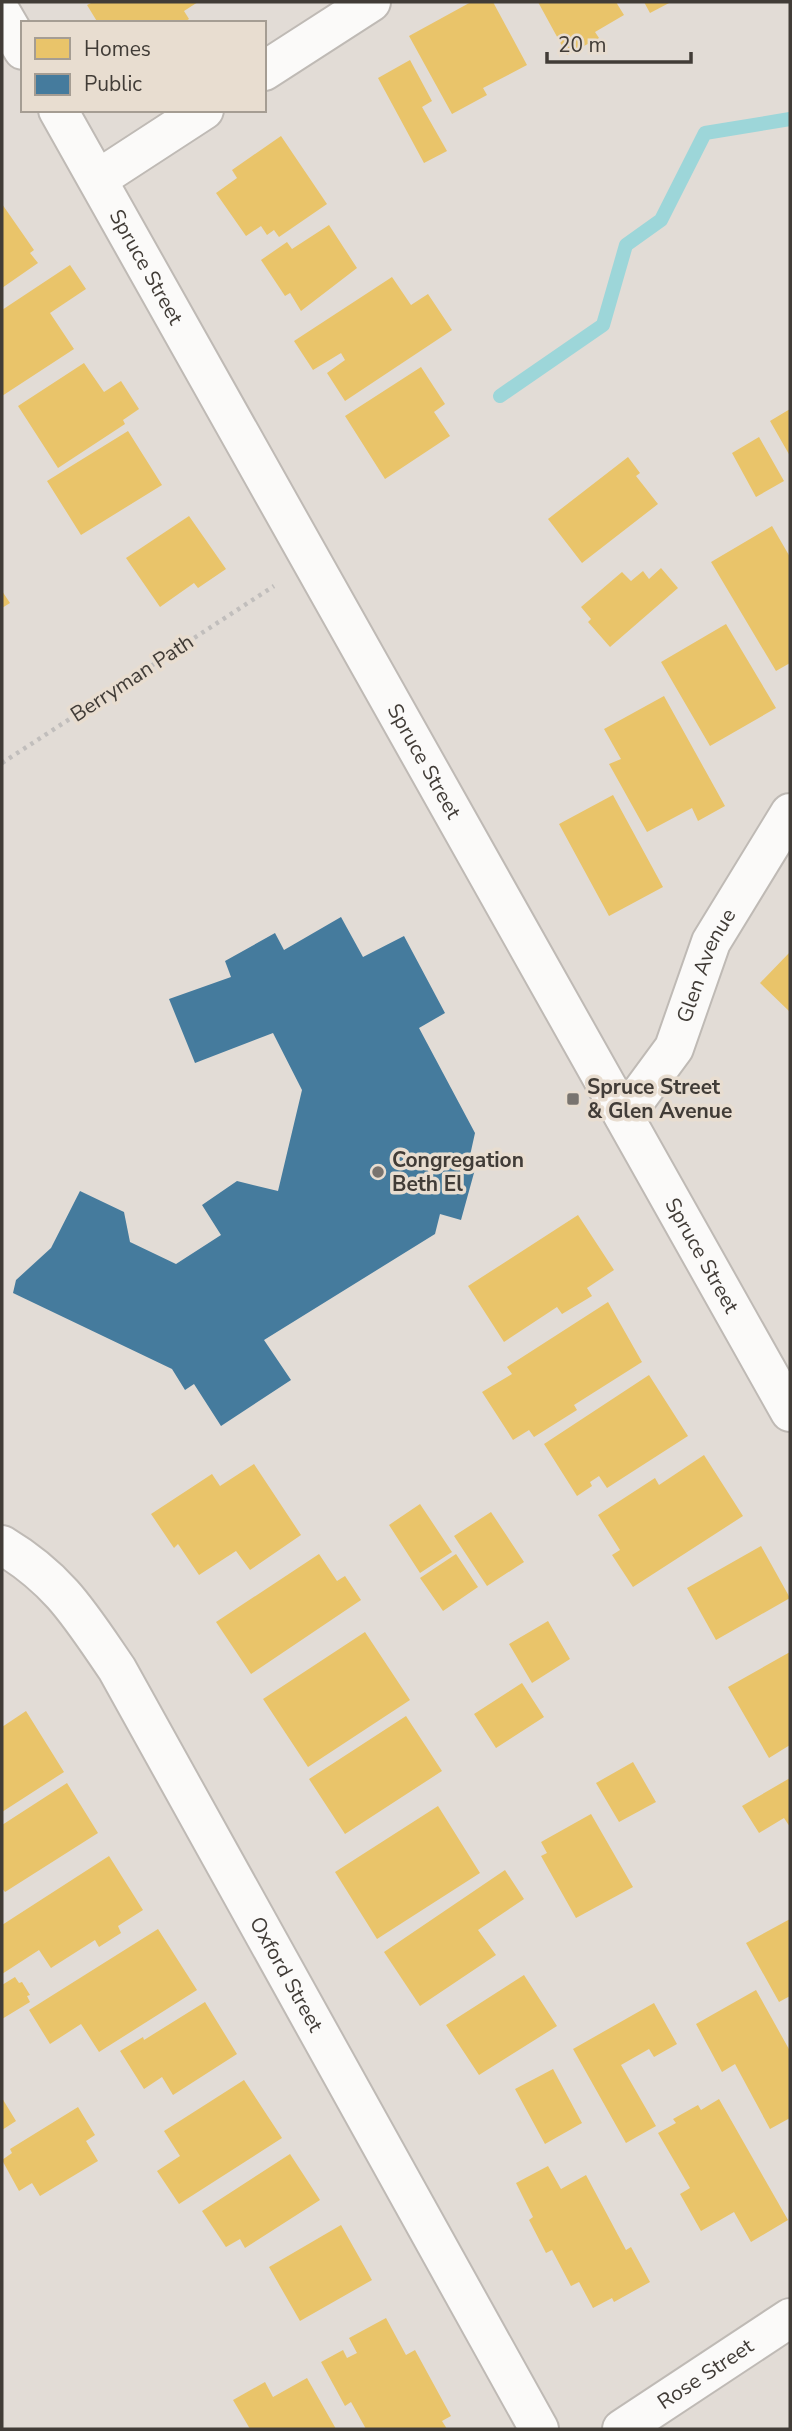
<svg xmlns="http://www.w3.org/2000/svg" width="792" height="2431" viewBox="0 0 792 2431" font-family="'Nunito Sans',sans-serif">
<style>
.homes{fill:#e9c46a}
.public{fill:#457b9d}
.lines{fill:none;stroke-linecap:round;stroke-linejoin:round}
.stream{stroke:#9dd6d9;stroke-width:14}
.minor-casing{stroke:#bfbab5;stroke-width:42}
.path{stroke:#c1bebc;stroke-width:4.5;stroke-dasharray:3.5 5;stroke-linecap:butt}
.minor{stroke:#fbfaf9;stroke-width:38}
.poi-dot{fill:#79746f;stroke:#e8ddd0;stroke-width:2.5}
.labels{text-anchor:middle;stroke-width:7;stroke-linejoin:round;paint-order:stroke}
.street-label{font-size:21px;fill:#413c37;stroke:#e8ddd0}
.poi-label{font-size:21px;font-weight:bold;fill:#413c37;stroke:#e8ddd0;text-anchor:start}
</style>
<rect width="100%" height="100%" fill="#e2dcd6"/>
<!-- homes -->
<path class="homes" d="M 93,2 L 198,2 L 184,11 L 189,19 L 183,23 L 98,23 L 87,5 Z
M 471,2 L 493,2 L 527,65 L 483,88 L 487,95 L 452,114 L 409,36 Z
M 538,2 L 616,2 L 624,15 L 595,32 L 599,38 L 567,55 Z
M 644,2 L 671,2 L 650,13 Z
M 410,60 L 432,101 L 422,107 L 447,151 L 424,163 L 378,78 Z
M 281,136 L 327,204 L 279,237 L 274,230 L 267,235 L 261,226 L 246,236 L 216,193 L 237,178 L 232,170 Z
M 2,204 L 34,250 L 30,253 L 38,263 L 2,288 Z
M 329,225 L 357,268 L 301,311 L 290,293 L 285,296 L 261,260 L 287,242 L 292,249 Z
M 70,265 L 86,289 L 50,313 L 74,349 L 2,396 L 2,310 Z
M 392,277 L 411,305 L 428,294 L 452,330 L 345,401 L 327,373 L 345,360 L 341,353 L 313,370 L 294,341 Z
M 84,363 L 104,392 L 121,381 L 139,409 L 123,420 L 125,424 L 58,468 L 18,406 Z
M 421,367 L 445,404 L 434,412 L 450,436 L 385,479 L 345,416 Z
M 790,409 L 790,456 L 770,421 Z
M 128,431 L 162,485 L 81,535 L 47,481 Z
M 759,437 L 784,481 L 756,497 L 732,453 Z
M 628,457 L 640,473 L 636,476 L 658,504 L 582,563 L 548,519 Z
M 189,516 L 226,569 L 198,588 L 194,583 L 160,607 L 126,558 Z
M 772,526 L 790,557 L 790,663 L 776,671 L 711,562 Z
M 661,568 L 678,588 L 610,647 L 588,622 L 591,619 L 581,607 L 622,572 L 631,581 L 643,571 L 649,579 Z
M 2,591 L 10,603 L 2,608 Z
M 726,624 L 776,708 L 710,746 L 661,662 Z
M 664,696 L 725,806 L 698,821 L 692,808 L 647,832 L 609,764 L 621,759 L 604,729 Z
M 613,795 L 663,887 L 609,916 L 559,824 Z
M 790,952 L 790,1012 L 760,983 Z
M 578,1215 L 614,1270 L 587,1288 L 592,1296 L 562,1314 L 557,1307 L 504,1342 L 468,1286 Z
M 608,1302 L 642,1362 L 574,1405 L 577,1410 L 534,1437 L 529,1430 L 513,1440 L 482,1392 L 512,1374 L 507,1367 Z
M 649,1375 L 688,1436 L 607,1488 L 599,1476 L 590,1482 L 592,1486 L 577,1496 L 544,1444 Z
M 704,1455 L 743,1516 L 633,1587 L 612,1555 L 620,1550 L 598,1515 L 655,1478 L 659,1485 Z
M 254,1464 L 301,1535 L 250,1570 L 236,1551 L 199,1575 L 178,1544 L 174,1548 L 151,1514 L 212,1474 L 220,1486 Z
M 420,1504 L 452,1552 L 420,1573 L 389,1525 Z
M 491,1512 L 524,1562 L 487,1586 L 454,1536 Z
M 761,1546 L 790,1598 L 716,1640 L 687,1588 Z
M 319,1554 L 337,1581 L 345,1576 L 361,1600 L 251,1674 L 216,1622 Z
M 456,1554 L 478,1587 L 443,1611 L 420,1578 Z
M 548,1621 L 570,1659 L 532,1683 L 509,1644 Z
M 365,1632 L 410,1700 L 308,1767 L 263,1699 Z
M 790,1652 L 790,1745 L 769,1758 L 728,1687 Z
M 522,1683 L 544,1717 L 496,1748 L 474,1714 Z
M 26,1711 L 64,1772 L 2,1812 L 2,1727 Z
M 406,1716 L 442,1771 L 345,1834 L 309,1779 Z
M 633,1762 L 656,1802 L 619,1822 L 596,1783 Z
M 790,1778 L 790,1827 L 784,1818 L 759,1833 L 742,1806 Z
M 67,1783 L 98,1833 L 5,1892 L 2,1888 L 2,1825 Z
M 438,1806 L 480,1873 L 377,1939 L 335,1872 Z
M 591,1814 L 633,1887 L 576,1918 L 541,1856 L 547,1853 L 541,1842 Z
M 109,1856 L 143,1910 L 118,1926 L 121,1933 L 99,1947 L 95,1940 L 51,1968 L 39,1950 L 2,1974 L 2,1925 Z
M 505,1870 L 524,1899 L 478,1930 L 496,1955 L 420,2006 L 384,1952 Z
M 790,1919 L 790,1996 L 779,2002 L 746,1943 Z
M 158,1929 L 197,1990 L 99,2052 L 81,2024 L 50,2044 L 29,2010 Z
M 524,1975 L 557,2026 L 479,2075 L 446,2025 Z
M 15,1977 L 19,1983 L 22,1982 L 30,1995 L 27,1996 L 30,2002 L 2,2019 L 2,1985 Z
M 756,1990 L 790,2051 L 790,2118 L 770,2129 L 735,2064 L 722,2072 L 696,2024 Z
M 205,2002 L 237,2054 L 173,2095 L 162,2077 L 144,2089 L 120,2051 L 143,2037 L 144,2040 Z
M 654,2003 L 677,2044 L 654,2057 L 649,2049 L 621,2065 L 656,2126 L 626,2143 L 573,2049 Z
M 553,2069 L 582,2123 L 545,2144 L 515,2089 Z
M 244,2080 L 282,2138 L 179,2204 L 157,2171 L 180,2156 L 164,2131 Z
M 2,2098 L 16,2121 L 2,2130 Z
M 719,2099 L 788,2220 L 751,2242 L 734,2212 L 701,2231 L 680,2194 L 690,2188 L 658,2133 L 676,2123 L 673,2119 L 698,2105 L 701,2110 Z
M 78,2107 L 95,2135 L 86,2141 L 98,2161 L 40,2196 L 32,2183 L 19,2191 L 2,2160 L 12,2153 L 10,2149 Z
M 290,2154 L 320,2200 L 245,2248 L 240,2239 L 226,2247 L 202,2211 Z
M 548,2166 L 561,2189 L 586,2175 L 626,2250 L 631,2247 L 650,2282 L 614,2302 L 612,2298 L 593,2308 L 579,2282 L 571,2286 L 552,2250 L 546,2253 L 529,2220 L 533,2217 L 516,2183 Z
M 341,2225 L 372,2280 L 300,2321 L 269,2267 Z
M 386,2318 L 406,2355 L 415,2350 L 451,2416 L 442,2421 L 447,2429 L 366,2429 L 351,2402 L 345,2406 L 321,2362 L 343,2350 L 347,2358 L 357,2353 L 349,2338 Z
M 307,2378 L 336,2429 L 250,2429 L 233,2400 L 265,2382 L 273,2397 Z"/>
<!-- public -->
<path class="public" d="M 341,917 L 363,957 L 404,936 L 445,1013 L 419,1028 L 475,1133 L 469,1160 L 477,1162 L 461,1220 L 440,1214 L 435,1234 L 264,1340 L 291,1380 L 221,1426 L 194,1384 L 185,1390 L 172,1369 L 13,1293 L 16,1280 L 51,1248 L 80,1191 L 124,1212 L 130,1242 L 176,1264 L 221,1235 L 202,1205 L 237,1181 L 278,1191 L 302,1090 L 273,1033 L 195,1063 L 169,999 L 231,977 L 225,961 L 275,933 L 284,950 Z"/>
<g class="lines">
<!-- stream -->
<path class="stream" d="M 500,396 L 603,325 L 626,245 L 661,220 L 705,133 L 790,119"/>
<!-- minor casing -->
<g class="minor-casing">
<g id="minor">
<path d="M 2,14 L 23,50"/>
<path d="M 264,71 L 371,2"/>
<path id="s1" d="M 58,110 L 790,1412"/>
<path d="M 98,179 L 204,110"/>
<path id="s2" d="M 624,1116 L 674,1048 L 711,942 L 790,813"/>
<path id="s3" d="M 2,1545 C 60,1580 80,1615 117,1669 L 539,2429"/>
<path id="s4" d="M 622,2429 L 790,2318"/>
</g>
</g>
<!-- path -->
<path class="path" d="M 2,763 L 274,586"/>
<!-- minor -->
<use href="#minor" class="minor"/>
</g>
<!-- markers -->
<g class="poi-dot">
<rect x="566" y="1092" width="14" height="14" rx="3.5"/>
<circle cx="378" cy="1172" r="7"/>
</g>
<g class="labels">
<!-- street labels -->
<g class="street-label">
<text dy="7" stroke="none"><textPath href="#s1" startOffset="180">Spruce Street</textPath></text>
<text transform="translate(132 678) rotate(-33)" y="7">Berryman Path</text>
<text dy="7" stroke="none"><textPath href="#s1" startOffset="747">Spruce Street</textPath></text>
<text dy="7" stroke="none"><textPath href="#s2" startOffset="173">Glen Avenue</textPath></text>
<text dy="7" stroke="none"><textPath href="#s1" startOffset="1314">Spruce Street</textPath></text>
<text dy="7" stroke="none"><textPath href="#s3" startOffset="520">Oxford Street</textPath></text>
<text dy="7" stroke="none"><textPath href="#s4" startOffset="100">Rose Street</textPath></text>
</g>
<!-- poi labels -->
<g class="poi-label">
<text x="587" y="1094">Spruce Street<tspan x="587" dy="24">&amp; Glen Avenue</tspan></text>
<text x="392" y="1167">Congregation<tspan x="392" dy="24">Beth El</tspan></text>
</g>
</g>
<!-- border -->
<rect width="792" height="2431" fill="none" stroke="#413c37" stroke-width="7"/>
<!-- legend -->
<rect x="21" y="21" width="245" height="91" fill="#e8ddd0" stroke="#a59d93" stroke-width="2"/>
<rect x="35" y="38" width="35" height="21" fill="#e9c46a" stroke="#a59d93" stroke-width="2"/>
<text x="84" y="56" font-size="21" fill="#413c37">Homes</text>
<rect x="35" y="74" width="35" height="21" fill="#457b9d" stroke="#a59d93" stroke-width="2"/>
<text x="84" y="91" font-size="21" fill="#413c37">Public</text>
<!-- scale -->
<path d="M547 52v10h144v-10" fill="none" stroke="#413c37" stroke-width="3.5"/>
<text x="558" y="52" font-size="21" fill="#413c37" stroke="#e8ddd0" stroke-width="5" paint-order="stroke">20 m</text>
</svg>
